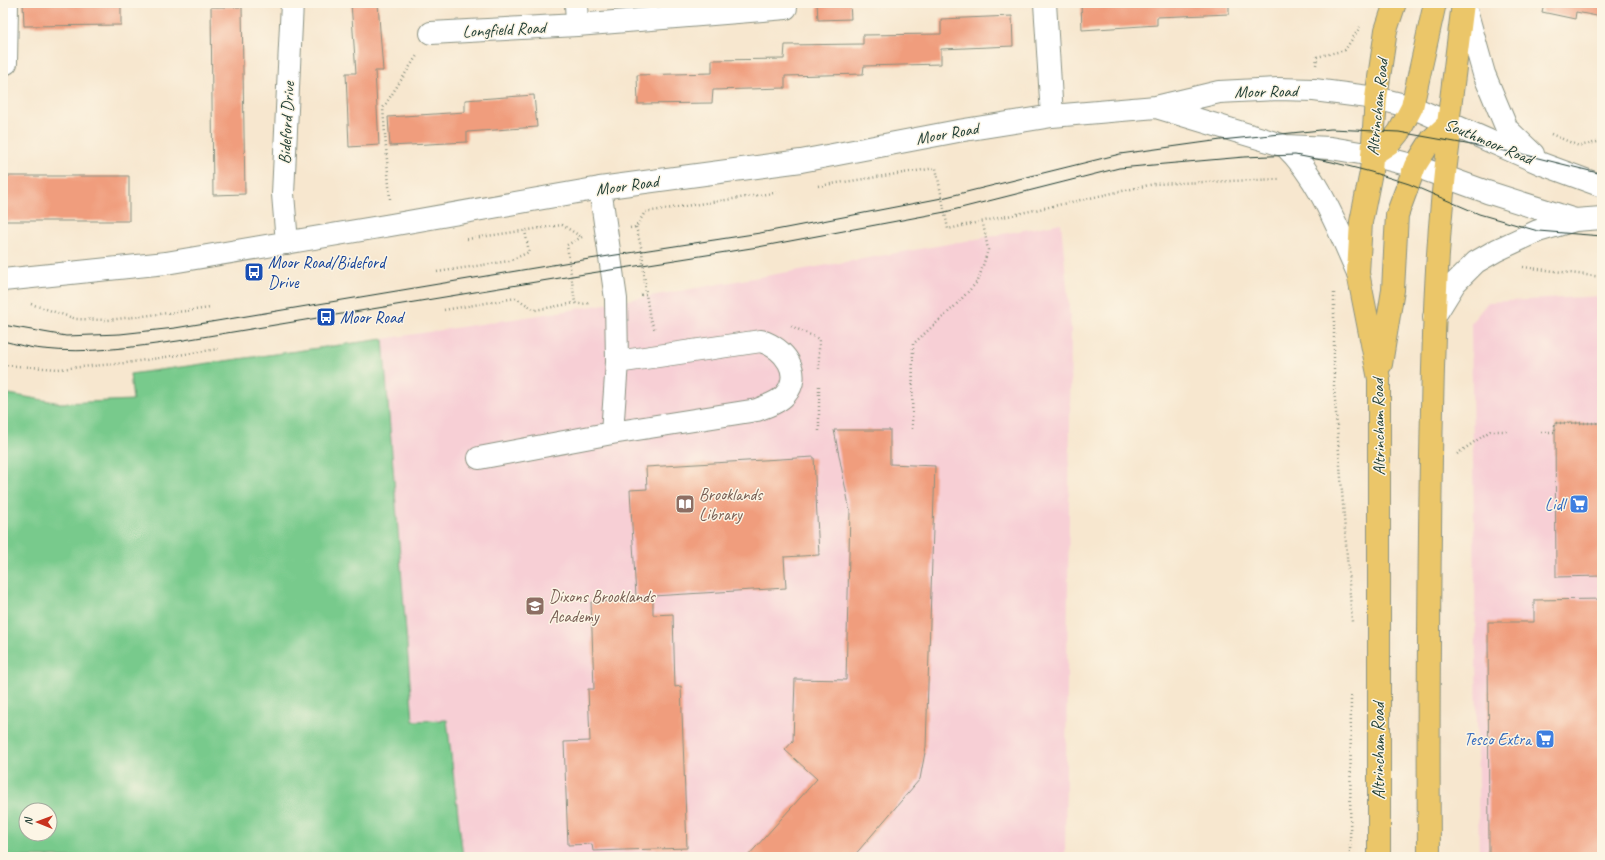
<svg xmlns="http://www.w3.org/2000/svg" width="1605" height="860" viewBox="0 0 1605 860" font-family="Caveat,sans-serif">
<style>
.built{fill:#f7cfd5;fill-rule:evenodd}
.green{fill:#78ca8c;stroke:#4c8460;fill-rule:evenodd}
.building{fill:#f09d7d}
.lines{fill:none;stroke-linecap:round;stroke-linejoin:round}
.minor-casing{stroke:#8b9282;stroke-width:24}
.highway-casing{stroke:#8b9282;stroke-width:24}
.path{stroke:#8b9282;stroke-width:2.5;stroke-dasharray:1 3;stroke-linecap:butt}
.minor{stroke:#fff;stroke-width:22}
.highway{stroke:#ebc669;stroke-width:22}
.tram{stroke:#1f3d34;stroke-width:1}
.labels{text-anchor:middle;stroke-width:3;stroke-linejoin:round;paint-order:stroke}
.street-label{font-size:17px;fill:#1f3d34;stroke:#fcf5e5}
.transit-label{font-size:17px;fill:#164399;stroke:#fcf5e5;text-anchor:start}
.education-label{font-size:17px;fill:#785e54;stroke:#fcf5e5;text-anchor:start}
.shop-label{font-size:17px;fill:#366cbe;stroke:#fcf5e5;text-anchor:end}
</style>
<rect width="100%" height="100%" fill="#fcf5e5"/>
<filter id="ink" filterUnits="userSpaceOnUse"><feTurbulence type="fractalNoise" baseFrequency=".025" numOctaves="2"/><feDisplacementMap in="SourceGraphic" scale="8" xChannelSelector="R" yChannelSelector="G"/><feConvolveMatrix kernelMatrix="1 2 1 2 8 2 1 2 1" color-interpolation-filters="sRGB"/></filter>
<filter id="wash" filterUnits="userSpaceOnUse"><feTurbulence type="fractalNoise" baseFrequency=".012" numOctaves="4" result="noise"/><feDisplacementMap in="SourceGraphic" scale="16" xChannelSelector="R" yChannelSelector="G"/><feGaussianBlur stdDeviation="0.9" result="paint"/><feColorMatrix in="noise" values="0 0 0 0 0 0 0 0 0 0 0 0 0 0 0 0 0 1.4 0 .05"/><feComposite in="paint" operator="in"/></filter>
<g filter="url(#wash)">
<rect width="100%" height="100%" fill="#f7e7cf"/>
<!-- built -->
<path class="built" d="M 1061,223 L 1071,328 L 1065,857 L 3,857 L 3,393 L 61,403 L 133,400 L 130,374 L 383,339 L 565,311 L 971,240 ZM 26,810 L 50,810 L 50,834 L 26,834 Z
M 1602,296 L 1602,857 L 1479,857 L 1471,323 L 1488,302 Z"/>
<!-- green -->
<path class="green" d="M 383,339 L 413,721 L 447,720 L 463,857 L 3,857 L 3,393 L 61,403 L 133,400 L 130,374 ZM 26,810 L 50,810 L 50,834 L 26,834 Z"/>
<g id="blocks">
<!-- building -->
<path class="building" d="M 23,3 L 121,3 L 121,25 L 24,26 Z
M 351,3 L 378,3 L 383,71 L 375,71 L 379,145 L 349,147 L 346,73 L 356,73 Z
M 817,3 L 850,3 L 851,19 L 818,20 Z
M 1081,3 L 1229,3 L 1229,14 L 1157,17 L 1157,25 L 1082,30 Z
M 1544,3 L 1602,3 L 1602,17 L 1576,12 L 1575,19 L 1542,12 Z
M 211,7 L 242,7 L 245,194 L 213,195 Z
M 1012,16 L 1013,46 L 941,49 L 941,64 L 864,66 L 863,74 L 785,76 L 785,88 L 713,90 L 712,103 L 638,104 L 637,75 L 712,73 L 712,60 L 784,59 L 785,45 L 863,44 L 863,35 L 941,34 L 941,19 Z
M 534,95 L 537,127 L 467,132 L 467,142 L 390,146 L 388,117 L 465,112 L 465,100 Z
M 3,176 L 129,176 L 129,221 L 3,221 Z
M 1555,423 L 1602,423 L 1602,576 L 1556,577 Z
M 834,430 L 890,430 L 890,464 L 935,466 L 926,747 L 920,779 L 853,857 L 747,857 L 817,779 L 785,750 L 793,741 L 795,679 L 846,680 L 850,511 Z
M 814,457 L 819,555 L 784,557 L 786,588 L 636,597 L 630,490 L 647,489 L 646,467 Z
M 1602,599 L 1602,857 L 1489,857 L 1488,622 L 1534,622 L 1534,600 Z
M 653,600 L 653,615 L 673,614 L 675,687 L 681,686 L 687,848 L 593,851 L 592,844 L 568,845 L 564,742 L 590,741 L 588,689 L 594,689 L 591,602 Z"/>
</g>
</g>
<g filter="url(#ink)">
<use href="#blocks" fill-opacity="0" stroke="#8b9282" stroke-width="1"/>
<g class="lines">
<!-- minor casing -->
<g class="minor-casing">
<path id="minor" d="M 576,3 L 577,25
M 1045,3 L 1052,116
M 1464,3 L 1484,74 L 1507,129 L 1533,154
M 431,33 L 577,25 L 786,8
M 6,63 L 7,3
M 1156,107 L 1285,146 L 1331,148 L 1372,155 L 1415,166 L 1487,192 L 1575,220 L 1602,218
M 1285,146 C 1319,178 1339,231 1358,273
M 287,243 L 283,194 L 292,3
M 3,280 L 166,263 L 391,225 L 600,188 L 801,161 L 958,131 L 1052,116 L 1156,107 L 1219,92 L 1278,89 L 1314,90 L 1376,98 L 1412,107 L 1542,164 L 1602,186
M 1434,317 L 1455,283 L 1476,262 L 1497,250 L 1538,231 L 1575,220
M 612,433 L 757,410 C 766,406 778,403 785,395 C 804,373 784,348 761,341 L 617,362
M 479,458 L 612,433 L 617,362 L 616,299 L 600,188"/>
</g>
<!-- highway casing -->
<g class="highway-casing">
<path id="highway" d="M 1372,155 L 1390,143 L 1399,132 L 1412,107 L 1435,3
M 1381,364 L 1393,290 L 1397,215 L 1415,166 L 1432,139 L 1448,124
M 1379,857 L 1379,379 L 1358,273 L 1361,222 L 1371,172 L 1376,98 L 1386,30 L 1395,3
M 1429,857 C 1428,723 1429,590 1431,457 C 1433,351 1435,245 1449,140 L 1448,124 L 1463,3"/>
</g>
<!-- path -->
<path class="path" d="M 1316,65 L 1317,57 L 1345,50 L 1360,27
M 1551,134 L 1579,146 L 1602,141
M 818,186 L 936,168 L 948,229 L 1154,184 L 1281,179
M 390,199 L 383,108 L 418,54
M 636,227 L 642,251 L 646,294
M 630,228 L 636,227 L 645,212 L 780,192
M 582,237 L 567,245 L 575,303 L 581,304 L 590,303
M 467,239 L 562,225 L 580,236
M 1523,267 L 1602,277
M 437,272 L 509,261 L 529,252 L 525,231
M 1334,293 L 1334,387 L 1352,622
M 641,295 L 646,294 L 650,319 L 655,330
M 31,304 L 76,319 L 108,320 L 211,308
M 444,310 L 516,298 L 535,310 L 575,303
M 3,316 L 7,305
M 791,326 L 819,339 L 819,369
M 3,365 L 58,369 L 126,363 L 218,349
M 912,429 L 913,344 L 953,308 L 978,281 L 988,250 L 983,223
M 819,431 L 819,384
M 1541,432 L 1555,432 L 1555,423 L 1602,423
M 1457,454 L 1490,431 L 1507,431
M 1350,857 L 1351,693"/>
<!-- minor -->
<use href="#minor" class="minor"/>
<!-- highway -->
<use href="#highway" class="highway"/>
<!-- tram -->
<path class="tram" d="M 3,325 L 66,336 L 120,334 L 175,328 L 570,262 L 760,233 L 942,198 L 1120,154 L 1221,140 L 1331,129 L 1399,132 L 1522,154 L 1602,174
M 3,341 C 16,344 29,348 43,349 C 88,354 134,347 178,341 L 572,276 L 758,247 L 945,212 L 1119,168 L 1244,157 L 1295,155 L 1332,162 L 1371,172 L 1409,184 L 1479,214 L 1538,231 L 1602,236"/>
</g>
</g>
<!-- icons -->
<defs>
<g id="bus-square" transform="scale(1)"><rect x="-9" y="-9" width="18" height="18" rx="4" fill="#1a4fb4" stroke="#fcf5e5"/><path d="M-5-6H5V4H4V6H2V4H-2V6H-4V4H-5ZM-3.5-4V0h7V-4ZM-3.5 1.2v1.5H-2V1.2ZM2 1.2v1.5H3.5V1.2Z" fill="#fff"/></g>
<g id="library-square" transform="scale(1)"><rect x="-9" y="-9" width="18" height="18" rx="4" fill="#8d6e63" stroke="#fcf5e5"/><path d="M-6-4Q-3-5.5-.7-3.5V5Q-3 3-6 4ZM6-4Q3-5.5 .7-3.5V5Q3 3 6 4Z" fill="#fff"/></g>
<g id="supermarket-square" transform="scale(1)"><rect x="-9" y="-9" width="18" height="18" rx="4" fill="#3f7fe0" stroke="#fcf5e5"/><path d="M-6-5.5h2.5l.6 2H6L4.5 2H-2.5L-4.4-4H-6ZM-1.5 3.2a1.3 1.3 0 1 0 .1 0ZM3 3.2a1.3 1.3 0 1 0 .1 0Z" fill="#fff"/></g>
<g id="school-square" transform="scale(1)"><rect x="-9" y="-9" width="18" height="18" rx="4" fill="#8d6e63" stroke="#fcf5e5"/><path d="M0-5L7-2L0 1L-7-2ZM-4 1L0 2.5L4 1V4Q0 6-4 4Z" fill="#fff"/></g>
</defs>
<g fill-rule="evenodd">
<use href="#bus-square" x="254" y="272"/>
<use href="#bus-square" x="326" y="317"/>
<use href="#library-square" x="685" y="504"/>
<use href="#supermarket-square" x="1579" y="504"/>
<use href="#school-square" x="535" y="606"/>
<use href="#supermarket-square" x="1545" y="739"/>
</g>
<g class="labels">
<!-- street labels -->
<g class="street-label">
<text transform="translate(504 29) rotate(-3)" y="6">Longfield Road</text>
<text transform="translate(1266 91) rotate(-1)" y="6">Moor Road</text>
<text transform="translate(1377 107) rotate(-84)" y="6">Altrincham Road</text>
<text transform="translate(286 123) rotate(-87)" y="6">Bideford Drive</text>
<text transform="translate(947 133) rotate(-10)" y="6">Moor Road</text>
<text transform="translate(1489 141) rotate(23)" y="6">Southmoor Road</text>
<text transform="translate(627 185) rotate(-8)" y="6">Moor Road</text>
<text transform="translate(1378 427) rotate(-91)" y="6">Altrincham Road</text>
<text transform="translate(1378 751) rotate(-90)" y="6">Altrincham Road</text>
</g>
<!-- transit labels -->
<g class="transit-label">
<text x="268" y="268">Moor Road/Bideford<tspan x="268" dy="20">Drive</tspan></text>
<text x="340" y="323">Moor Road</text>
</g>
<!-- education labels -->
<g class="education-label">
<text x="699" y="500">Brooklands<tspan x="699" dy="20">Library</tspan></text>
<text x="549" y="602">Dixons Brooklands<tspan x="549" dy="20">Academy</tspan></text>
</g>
<!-- shop labels -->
<g class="shop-label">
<text x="1565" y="510">Lidl</text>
<text x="1531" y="745">Tesco Extra</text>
</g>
</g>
<!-- margin -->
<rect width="1605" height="860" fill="none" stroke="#fcf5e5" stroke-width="16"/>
<!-- north arrow -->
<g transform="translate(38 822) rotate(271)"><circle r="19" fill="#fcf5e5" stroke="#a4ab9e"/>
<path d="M0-3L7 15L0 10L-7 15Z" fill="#c8321e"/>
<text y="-6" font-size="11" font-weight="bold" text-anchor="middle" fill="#1f3d34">N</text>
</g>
</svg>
